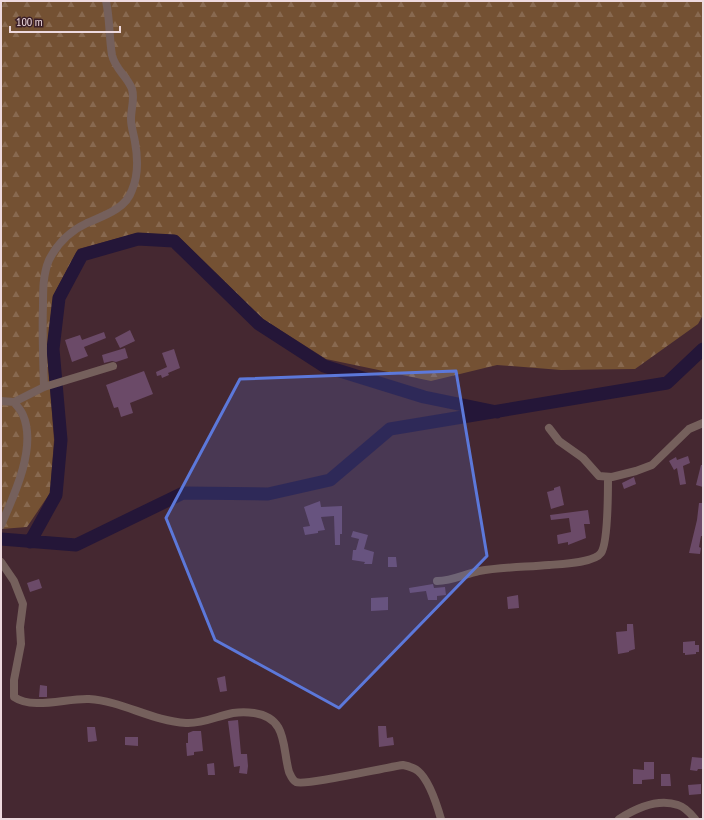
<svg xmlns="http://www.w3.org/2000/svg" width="704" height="820" viewBox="0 0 704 820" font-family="'PT Sans Narrow',sans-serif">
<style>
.forest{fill:url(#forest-firs)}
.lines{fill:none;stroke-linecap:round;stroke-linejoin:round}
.river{stroke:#241638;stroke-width:13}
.building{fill:#6b4a68}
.street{stroke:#75605c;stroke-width:8}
.marked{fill:#5c78da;fill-opacity:0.2;stroke:#5c78da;stroke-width:3;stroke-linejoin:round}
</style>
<defs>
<pattern id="forest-firs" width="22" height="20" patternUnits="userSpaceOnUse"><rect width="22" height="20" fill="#745133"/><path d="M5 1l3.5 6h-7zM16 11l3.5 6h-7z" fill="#886950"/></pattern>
</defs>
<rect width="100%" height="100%" fill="#452831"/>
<!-- forest -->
<path class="forest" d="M 1,1 L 703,1 L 703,315 L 698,324 L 635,369 L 561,370 L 497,365 L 431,381 L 326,359 L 263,319 L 177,235 L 137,233 L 78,249 L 53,296 L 47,349 L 54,440 L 50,493 L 27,527 L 1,529 Z"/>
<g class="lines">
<!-- river -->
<path class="river" d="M 1,539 L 76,545 L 183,493 L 268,494 L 330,480 L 390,429 L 667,383 L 703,349
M 30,542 L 56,495 L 61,440 L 53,349 L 59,298 L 82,255 L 138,239 L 174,241 L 259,324 L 324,366 L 424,397 L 497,412"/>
</g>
<!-- building -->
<path class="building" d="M 130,330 L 135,341 L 120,348 L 115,338 Z
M 104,332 L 106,338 L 84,347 L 88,356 L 72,362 L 65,340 L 80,335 L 82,340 Z
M 125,348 L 128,358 L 116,362 L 112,361 L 104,363 L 102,355 Z
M 174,349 L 180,368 L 168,373 L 169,375 L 162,378 L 161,375 L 157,376 L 156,372 L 167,367 L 162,353 Z
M 144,371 L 153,394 L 130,403 L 133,413 L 121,417 L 118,407 L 114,408 L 106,385 Z
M 688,456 L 690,463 L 683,466 L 686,484 L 680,485 L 677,468 L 674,470 L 669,461 L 676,457 L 677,460 Z
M 701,465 L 703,465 L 703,487 L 696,485 Z
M 634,477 L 636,484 L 624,489 L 622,483 Z
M 560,486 L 564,505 L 551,509 L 547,492 L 554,490 L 554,488 Z
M 320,501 L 321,507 L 342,506 L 342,534 L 340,534 L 340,545 L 335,545 L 334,516 L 321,517 L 325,530 L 318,531 L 318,533 L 305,535 L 303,527 L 310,526 L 304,507 Z
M 699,503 L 703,503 L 703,536 L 701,536 L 699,547 L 701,548 L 700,554 L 689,553 L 697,520 Z
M 588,510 L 590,524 L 584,524 L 586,538 L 568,545 L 568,542 L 558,544 L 557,535 L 571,532 L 569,518 L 551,520 L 550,515 Z
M 353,531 L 368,535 L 364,549 L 374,552 L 372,564 L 364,564 L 365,562 L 352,560 L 353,550 L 356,550 L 359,539 L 351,537 Z
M 388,557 L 396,557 L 397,567 L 388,567 Z
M 39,579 L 42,588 L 30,592 L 27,583 Z
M 433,584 L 434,588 L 445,587 L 446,595 L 437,596 L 437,600 L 428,600 L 426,591 L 410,593 L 409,588 Z
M 518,595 L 519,608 L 508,609 L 507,597 Z
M 388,597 L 388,610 L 371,611 L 371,598 Z
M 627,624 L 633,624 L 635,649 L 629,651 L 629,652 L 618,654 L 616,632 L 627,631 Z
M 695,641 L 695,645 L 699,645 L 699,652 L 696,652 L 696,654 L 685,655 L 685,653 L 683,653 L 683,642 Z
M 225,676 L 227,691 L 220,692 L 217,678 Z
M 40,685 L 47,686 L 47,697 L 39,697 Z
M 238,720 L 241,754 L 247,754 L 248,766 L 247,774 L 239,773 L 240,766 L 234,767 L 228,721 Z
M 378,726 L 386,726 L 387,738 L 393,737 L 394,745 L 379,747 Z
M 87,727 L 95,727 L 97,741 L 88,742 Z
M 193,731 L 201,731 L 203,751 L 194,752 L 194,755 L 187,756 L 186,743 L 188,743 L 188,733 Z
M 125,737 L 138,737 L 138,746 L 125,745 Z
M 692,757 L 703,758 L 702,769 L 698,769 L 697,771 L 690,770 Z
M 644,762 L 654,762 L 654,779 L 642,780 L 642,784 L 633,784 L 633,769 L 644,770 Z
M 214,763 L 215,775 L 208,775 L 207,764 Z
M 661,774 L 670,774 L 671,786 L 661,786 Z
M 701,784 L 701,794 L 689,795 L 688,785 Z"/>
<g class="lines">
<!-- street -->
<path class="street" d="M 44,387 C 43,359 42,332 43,305 C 43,290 43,274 49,260 C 57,244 70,231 87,223 C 103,216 126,209 132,190 C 138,176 138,158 135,142 C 134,135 131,127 131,119 C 131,108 135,99 132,89 C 127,76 115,69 112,55 C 109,37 110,19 106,1
M 1,401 L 14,402 L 44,387 L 113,366
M 549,428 L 559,441 L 583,458 L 599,476 L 612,477 L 636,471 L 652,465 L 689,429 L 703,423
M 1,525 C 14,496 37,447 23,415 C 21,410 17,406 14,402
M 1,562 L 14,581 L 23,604 L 20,627 L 21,644 L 14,680 L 14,697 C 33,710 66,698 89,699 C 122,701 152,721 186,723 C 203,724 217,716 233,713 C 240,712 247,712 254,713 C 288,718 282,747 289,772 C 291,776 292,780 296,782 C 305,786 387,767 403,765 C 408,766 413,767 418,771 C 429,780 437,805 441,819
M 437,581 C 452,581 465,574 479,571 C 501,567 526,567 549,565 C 561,564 594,563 601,553 C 608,543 608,491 608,477
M 619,819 C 636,808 658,798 678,805 C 685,807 691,814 695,819"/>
</g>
<!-- marked area -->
<path class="marked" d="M 456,371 L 487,556 L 339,708 L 215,640 L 166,518 L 240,379 Z"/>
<!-- border -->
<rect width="704" height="820" fill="none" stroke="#eedadf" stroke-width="4"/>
<!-- scale -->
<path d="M10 26v6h110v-6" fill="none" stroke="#eedadf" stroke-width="2"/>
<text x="16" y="26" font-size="12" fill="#eedadf" stroke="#3a1e27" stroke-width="3" paint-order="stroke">100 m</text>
</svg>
